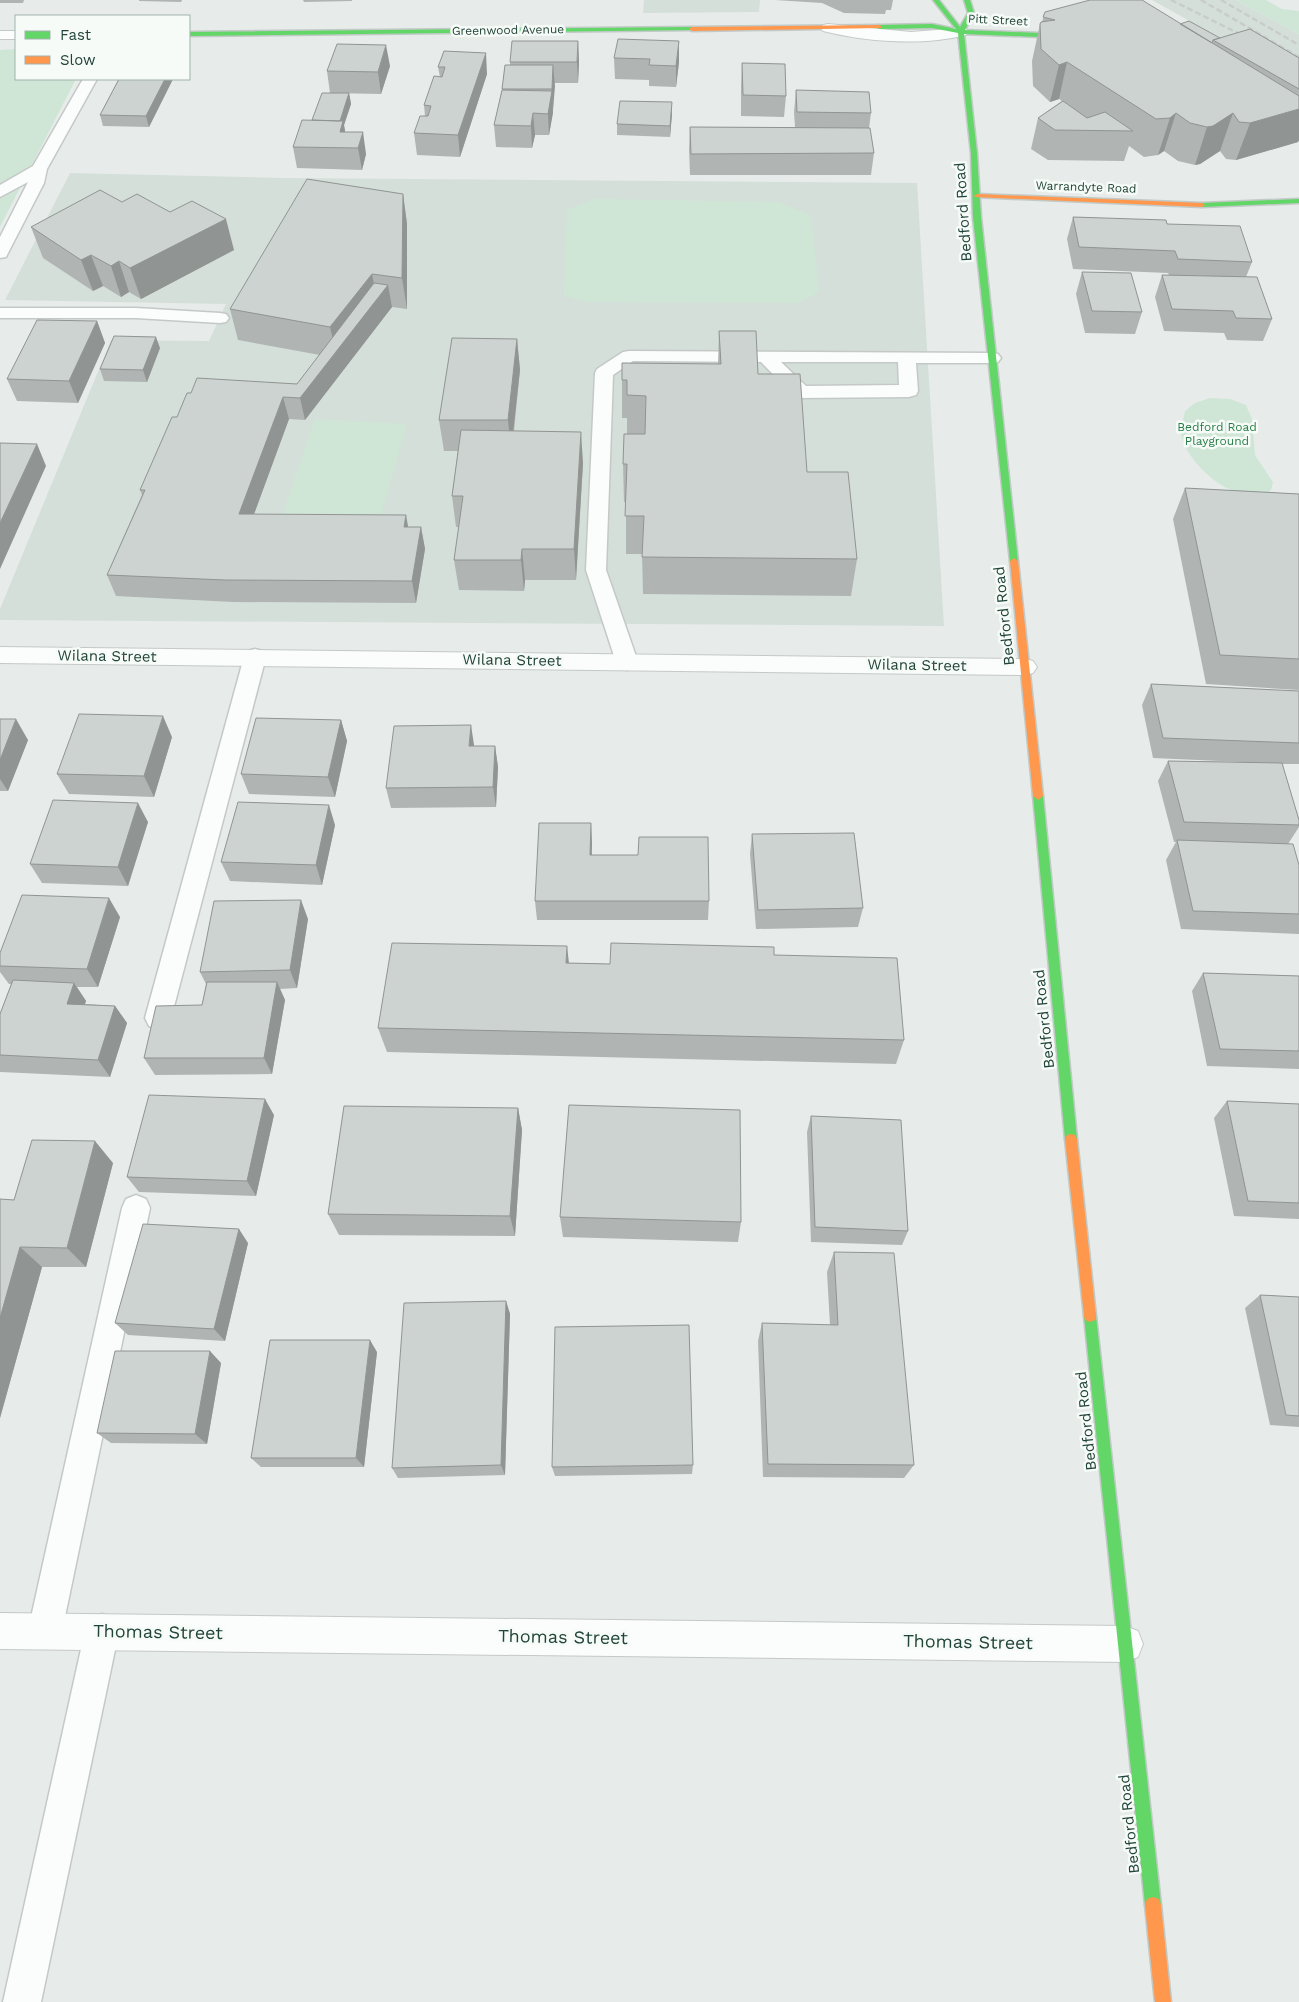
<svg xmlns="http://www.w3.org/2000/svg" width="1299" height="2002" viewBox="0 0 1299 2002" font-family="'Work Sans',sans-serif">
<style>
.built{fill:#d4dfda}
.green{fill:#cfe6d6}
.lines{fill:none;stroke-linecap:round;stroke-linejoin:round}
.lane-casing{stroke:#c4c9c7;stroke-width:3}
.street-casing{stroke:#c4c9c7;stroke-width:2}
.fast-casing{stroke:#c2cac7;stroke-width:3}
.slow-casing{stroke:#c2cac7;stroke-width:3}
.lane{fill:#fbfcfc;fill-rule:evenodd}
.street{fill:#fbfcfc;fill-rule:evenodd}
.fast{fill:#63d668;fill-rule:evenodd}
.slow{fill:#ff974d;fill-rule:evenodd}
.rail{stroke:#c8cdcb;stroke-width:2.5;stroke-dasharray:6 3;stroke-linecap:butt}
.wall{fill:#b0b5b4}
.shaded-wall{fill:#909492}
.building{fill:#cdd3d1;stroke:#909492}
.labels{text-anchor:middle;stroke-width:5;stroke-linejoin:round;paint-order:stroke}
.far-street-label{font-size:12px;fill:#214339;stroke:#f6fbf8}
.far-park-label{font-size:12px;fill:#277e47;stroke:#f6fbf8}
.street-label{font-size:15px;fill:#214339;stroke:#f6fbf8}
.near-street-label{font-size:18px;fill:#214339;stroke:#f6fbf8}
</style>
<rect width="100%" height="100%" fill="#e7ecea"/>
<!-- built -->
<path class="built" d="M 644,0 L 760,0 L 759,12 L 643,13 Z
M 1152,0 L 1236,0 L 1299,34 L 1299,82 Z
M 70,173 L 283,178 L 917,183 L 944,626 L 0,620 L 0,609 L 111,340 L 209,341 L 226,304 L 5,300 Z"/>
<!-- green -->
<path class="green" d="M 1236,0 L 1266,0 L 1282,9 L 1299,11 L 1299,34 Z
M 16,49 L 16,79 L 76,79 L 0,227 L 0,50 Z
M 594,199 L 778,202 L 811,215 L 819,292 L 798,303 L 587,302 L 564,296 L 567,210 Z
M 1210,398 L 1230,399 L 1246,405 L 1252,419 L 1255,455 L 1273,482 L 1271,490 L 1266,495 C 1256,494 1245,494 1235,491 C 1214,486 1184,455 1181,434 C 1181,427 1184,417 1185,411 L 1195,403 Z
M 315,419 L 407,424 L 377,530 L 279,525 Z"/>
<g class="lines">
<!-- lane casing -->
<g class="lane-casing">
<path id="lane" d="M 83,79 L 97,79 L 47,169 L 44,183 L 8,253 L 6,257 L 0,258 L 0,237 L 28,182 L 0,197 L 0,185 L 33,166 Z
M 0,308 L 136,308 L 220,313 L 226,314 L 229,318 L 226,322 L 220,323 L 136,318 L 0,318 Z
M 629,351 L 992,353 L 998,354 L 1001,358 L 998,362 L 992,363 L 916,363 L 918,391 L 916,395 L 909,397 L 801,398 L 794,396 L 761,362 L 633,361 L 613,375 L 606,570 L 638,662 L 635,668 L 627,670 L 619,668 L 616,662 L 586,570 L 595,373 L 597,369 L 623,352 ZM 781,362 L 898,362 L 899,385 L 806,386 Z
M 255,649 L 263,651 L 266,657 L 171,1018 L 167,1026 L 158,1029 L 149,1026 L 145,1018 L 244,657 L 247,651 Z
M 136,1195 L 146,1199 L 150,1208 L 62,1631 L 57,1643 L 45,1648 L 33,1643 L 28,1631 L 122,1208 L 126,1199 Z
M 102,1614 L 114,1619 L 119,1631 L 41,2002 L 3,2002 L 85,1631 L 90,1619 Z"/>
</g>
<!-- street casing -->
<g class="street-casing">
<path id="street" d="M 828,24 L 911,32 L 961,28 L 966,29 L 968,32 L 966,35 C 923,46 866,42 823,31 L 821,28 L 823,25 Z
M 0,31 L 16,31 L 16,39 L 0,39 Z
M 0,647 L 1025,659 L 1033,661 L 1037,667 L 1033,673 L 1025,675 L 0,663 Z
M 0,1613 L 1125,1626 L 1138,1631 L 1143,1644 L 1138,1657 L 1125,1662 L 0,1649 Z"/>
</g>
<!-- fast casing -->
<g class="fast-casing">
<path id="fast" d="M 933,0 L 939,0 L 960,27 L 968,13 L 964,0 L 970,0 L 974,13 L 965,30 L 1039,33 L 1073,24 L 1076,26 L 1039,37 L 964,34 L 977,153 L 981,217 L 1018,561 L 1014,564 L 1010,561 L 973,217 L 971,153 L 958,33 L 932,28 L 879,29 L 876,27 L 879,25 L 932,24 L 956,29 Z
M 692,27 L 694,28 L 694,30 L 189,36 L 189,32 Z
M 1299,199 L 1299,203 L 1202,207 L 1199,205 L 1202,203 Z
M 1038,792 L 1043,796 L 1077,1139 L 1075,1143 L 1071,1144 L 1067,1143 L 1065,1139 L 1033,796 Z
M 1090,1310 L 1095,1312 L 1096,1316 L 1161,1905 L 1159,1911 L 1153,1913 L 1147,1911 L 1145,1905 L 1084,1316 L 1085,1312 Z"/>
</g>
<!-- slow casing -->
<g class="slow-casing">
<path id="slow" d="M 879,25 L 881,26 L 881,28 L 692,31 L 689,29 L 692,27 Z
M 977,194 L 1202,203 L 1205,205 L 1202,207 L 975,197 L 974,196 Z
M 1014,558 L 1018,561 L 1043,796 L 1038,800 L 1033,796 L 1010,561 Z
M 1071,1134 L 1075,1135 L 1077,1139 L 1096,1316 L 1095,1320 L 1090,1322 L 1085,1320 L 1084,1316 L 1065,1139 L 1067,1135 Z
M 1153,1897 L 1159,1899 L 1161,1905 L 1171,2002 L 1155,2002 L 1145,1905 L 1147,1899 Z"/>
</g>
<!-- lane -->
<use href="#lane" class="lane"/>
<!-- street -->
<use href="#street" class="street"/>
<!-- fast -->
<use href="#fast" class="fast"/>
<!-- slow -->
<use href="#slow" class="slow"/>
<!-- rail -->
<path class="rail" d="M 1171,0 L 1250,39
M 1201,0 L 1299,57
M 1221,0 L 1299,45"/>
</g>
<!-- wall -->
<path class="wall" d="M 0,0 L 24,0 L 23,3 L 0,3 Z
M 139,0 L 182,0 L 181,2 L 139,1 Z
M 303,0 L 352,0 L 352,1 L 304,2 Z
M 775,0 L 893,0 L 891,10 L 886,10 L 885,14 L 844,13 L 822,3 Z
M 1045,12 L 1180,24 L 1220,38 L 1299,58 L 1299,140 L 1298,142 L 1236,160 L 1226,159 L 1220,151 L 1200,164 L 1195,165 L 1178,161 L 1164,151 L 1158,155 L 1144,157 L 1129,146 L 1124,161 L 1048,160 L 1031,149 L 1038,118 L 1062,101 L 1059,99 L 1050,102 L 1033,86 L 1032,61 L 1040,24 L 1042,22 Z
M 578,41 L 579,62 L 578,83 L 554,83 L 553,110 L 549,135 L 535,135 L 532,148 L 496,147 L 494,125 L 502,90 L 505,65 L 510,65 L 510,62 Z
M 679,41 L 679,62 L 676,87 L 649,86 L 649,80 L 615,79 L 614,58 Z
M 444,51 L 487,74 L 460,157 L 417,155 L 414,133 L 425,116 L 424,105 L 440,77 L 438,67 Z
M 742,63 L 786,96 L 784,117 L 741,116 L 741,85 Z
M 390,66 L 381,94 L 330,93 L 327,71 Z
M 119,79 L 173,79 L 149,127 L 103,126 L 100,115 Z
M 796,90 L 871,113 L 869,128 L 874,153 L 871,175 L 690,175 L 689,149 L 690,127 L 795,127 L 794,112 Z
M 349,93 L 351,104 L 344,125 L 345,132 L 366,154 L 362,170 L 297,168 L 293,147 L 312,120 Z
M 672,114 L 670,137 L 617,135 L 617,124 Z
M 403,194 L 407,224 L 407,309 L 392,307 L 305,420 L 289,419 L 254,514 L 408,527 L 421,527 L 425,549 L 416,603 L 233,602 L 116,596 L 107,575 L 142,495 L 140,490 L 177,417 L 297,384 L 320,355 L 238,340 L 230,309 Z
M 122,202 L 234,250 L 141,299 L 129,292 L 121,297 L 103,286 L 93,291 L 43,258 L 31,227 Z
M 1073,217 L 1167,224 L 1252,262 L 1246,277 L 1272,319 L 1263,341 L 1227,340 L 1224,333 L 1164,331 L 1155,297 L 1162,275 L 1169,275 L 1168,273 L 1073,269 L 1067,239 Z
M 1082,272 L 1142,312 L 1135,334 L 1085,333 L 1076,294 Z
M 97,321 L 105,343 L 78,403 L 17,401 L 7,379 Z
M 719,331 L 758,374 L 807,472 L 857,559 L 851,596 L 643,594 L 642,554 L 626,554 L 626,502 L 624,502 L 623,464 L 627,434 L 627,418 L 622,418 L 622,380 L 718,364 Z
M 517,339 L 520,370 L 514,431 L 583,463 L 576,580 L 525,580 L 524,591 L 459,590 L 454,560 L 459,527 L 456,527 L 452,496 L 458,451 L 444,451 L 439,420 Z
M 160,348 L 147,382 L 104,381 L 100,369 Z
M 1185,488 L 1299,494 L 1299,690 L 1206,684 L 1173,519 Z
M 1151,684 L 1299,691 L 1299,764 L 1282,764 L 1299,820 L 1299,827 L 1288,844 L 1299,865 L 1299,934 L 1181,929 L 1166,860 L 1176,842 L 1174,842 L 1158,781 L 1168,761 L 1242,762 L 1153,758 L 1142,705 Z
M 0,719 L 28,740 L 8,791 L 0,791 Z
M 341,720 L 347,741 L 335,797 L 249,794 L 241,774 Z
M 172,737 L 154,797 L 69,794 L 57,774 Z
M 474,746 L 495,746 L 498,767 L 496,807 L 391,808 L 386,788 Z
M 148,822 L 128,886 L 42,883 L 30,864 Z
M 591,823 L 592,855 L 709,901 L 708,920 L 537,920 L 535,901 Z
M 335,825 L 322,885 L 230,881 L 221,862 Z
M 752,834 L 863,908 L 858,927 L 756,929 L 750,854 Z
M 120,917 L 98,987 L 77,987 L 86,1001 L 85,1004 L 115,1006 L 127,1023 L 110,1077 L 0,1072 L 0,1014 L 11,984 L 9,984 L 0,972 L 0,953 Z
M 308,919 L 297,988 L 280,989 L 285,1000 L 272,1074 L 155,1075 L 144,1058 L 202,1005 L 206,984 L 200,972 Z
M 774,955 L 904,1040 L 896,1064 L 387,1052 L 378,1028 L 569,963 L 610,964 Z
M 1203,973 L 1299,976 L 1299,1069 L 1207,1066 L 1192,991 Z
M 1227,1101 L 1299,1104 L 1299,1219 L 1234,1216 L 1214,1118 Z
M 518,1108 L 522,1130 L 515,1236 L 339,1235 L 328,1214 Z
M 274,1115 L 256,1196 L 139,1192 L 127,1177 Z
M 811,1116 L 908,1231 L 902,1245 L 811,1242 L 807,1132 Z
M 113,1163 L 86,1267 L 42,1267 L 0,1418 L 0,1199 L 14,1200 Z
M 560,1217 L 741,1222 L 738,1242 L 563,1237 Z
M 248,1243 L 225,1341 L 128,1335 L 115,1323 Z
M 834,1252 L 914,1465 L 904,1478 L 763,1477 L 758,1341 L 762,1323 L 830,1325 L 827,1272 Z
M 1260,1295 L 1299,1297 L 1299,1427 L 1270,1425 L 1245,1308 Z
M 506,1301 L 510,1314 L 505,1475 L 398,1478 L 392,1468 Z
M 377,1352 L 364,1467 L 261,1467 L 251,1458 Z
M 221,1363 L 207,1444 L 111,1443 L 97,1433 Z
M 693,1465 L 692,1474 L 555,1476 L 552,1467 Z"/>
<!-- shaded-wall -->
<path class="shaded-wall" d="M 578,41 L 579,62 L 578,83 L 577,62 Z
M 679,41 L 679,62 L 676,87 L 676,66 Z
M 386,45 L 390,66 L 381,94 L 378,72 Z
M 486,53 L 487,74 L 460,157 L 458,135 Z
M 1067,62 L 1059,99 L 1050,102 L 1059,65 Z
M 553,65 L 555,86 L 553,110 L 552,89 Z
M 165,79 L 173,79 L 149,127 L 146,116 Z
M 552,91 L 553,113 L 549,135 L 548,114 Z
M 349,93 L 351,104 L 344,125 L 347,142 L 340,132 L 340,122 Z
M 672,102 L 672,114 L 670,137 L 670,126 Z
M 1299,109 L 1299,140 L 1298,142 L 1236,160 L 1250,123 Z
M 533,113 L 535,135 L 532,148 L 531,126 Z
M 1176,113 L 1164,151 L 1158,155 L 1170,118 Z
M 1233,113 L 1220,151 L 1200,164 L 1195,165 L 1207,127 Z
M 363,132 L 366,154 L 362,170 L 358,148 Z
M 403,194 L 407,224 L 407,309 L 402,278 Z
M 226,219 L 234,250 L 141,299 L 130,268 Z
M 91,255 L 103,286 L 93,291 L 81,260 Z
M 119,261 L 129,292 L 121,297 L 111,266 Z
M 372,274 L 377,300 L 388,285 L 392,307 L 305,420 L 300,398 L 336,352 L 330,327 Z
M 97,321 L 105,343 L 78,403 L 69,381 Z
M 156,337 L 160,348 L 147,382 L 143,370 Z
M 517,339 L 520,370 L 511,451 L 508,420 Z
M 283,397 L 289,419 L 246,536 L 239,514 Z
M 581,432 L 583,463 L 576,580 L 574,549 Z
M 37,444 L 46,466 L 0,569 L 0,523 Z
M 406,515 L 410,537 L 404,527 Z
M 421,527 L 425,549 L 416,603 L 412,581 Z
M 522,549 L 525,580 L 524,591 L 521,560 Z
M 163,716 L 172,737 L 154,797 L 144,776 Z
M 16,719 L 28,740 L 8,791 L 0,779 L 0,760 Z
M 341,720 L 347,741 L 335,797 L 328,777 Z
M 471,725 L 474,745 L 473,767 L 469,746 Z
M 495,746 L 498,767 L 496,807 L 493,787 Z
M 138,803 L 148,822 L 128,886 L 118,867 Z
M 329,805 L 335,825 L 322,885 L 316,865 Z
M 591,823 L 592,843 L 591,874 L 590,855 Z
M 109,898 L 120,917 L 98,987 L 87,969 Z
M 301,900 L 308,919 L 297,988 L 290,970 Z
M 567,946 L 570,972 L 566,963 Z
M 277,982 L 285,1000 L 272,1074 L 264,1058 Z
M 74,983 L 86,1001 L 79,1021 L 67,1004 Z
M 115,1006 L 127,1023 L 110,1077 L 98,1060 Z
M 265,1099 L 274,1115 L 256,1196 L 247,1181 Z
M 518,1108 L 522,1130 L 515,1236 L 510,1216 Z
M 95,1141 L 113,1163 L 86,1267 L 67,1248 Z
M 239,1229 L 248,1243 L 225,1341 L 214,1329 Z
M 20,1247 L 42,1267 L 0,1418 L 0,1318 Z
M 506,1301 L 510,1314 L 505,1475 L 501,1465 Z
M 370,1340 L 377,1352 L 364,1467 L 356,1458 Z
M 210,1351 L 221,1363 L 207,1444 L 195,1434 Z"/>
<!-- building -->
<path class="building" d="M 1090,0 L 1142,0 L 1299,96 L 1299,109 L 1250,123 L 1239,122 L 1233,113 L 1213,126 L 1207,127 L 1190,123 L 1176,113 L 1170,118 L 1156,119 L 1067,62 L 1059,65 L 1041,49 L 1040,24 L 1041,22 L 1055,20 L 1043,17 L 1045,12 Z
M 1189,21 L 1220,38 L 1213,40 L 1212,43 L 1180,24 Z
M 1250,29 L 1299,58 L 1299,89 L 1213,40 Z
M 618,39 L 679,41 L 676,66 L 649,65 L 650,59 L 614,58 Z
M 512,41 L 578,41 L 577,62 L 510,62 Z
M 337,44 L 386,45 L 378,72 L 327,71 Z
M 444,51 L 486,53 L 458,135 L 414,133 L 420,116 L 428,116 L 431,106 L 424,105 L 434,76 L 442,77 L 445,67 L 438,67 Z
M 742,63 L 785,64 L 786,96 L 743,95 Z
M 505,65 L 553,65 L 552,89 L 502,89 Z
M 119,79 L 165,79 L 146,116 L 100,115 Z
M 502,90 L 552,91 L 548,114 L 533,113 L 531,126 L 494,125 Z
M 796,90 L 869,92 L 871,113 L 797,112 Z
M 322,93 L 349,93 L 340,121 L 312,120 Z
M 620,101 L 672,102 L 670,126 L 617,124 Z
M 1063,101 L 1087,118 L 1105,112 L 1133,131 L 1055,130 L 1038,118 Z
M 302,120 L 343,121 L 340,132 L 363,132 L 358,148 L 293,147 Z
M 690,127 L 870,128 L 874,153 L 691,154 Z
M 307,179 L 403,194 L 402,278 L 372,274 L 330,327 L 230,309 Z
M 100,190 L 122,202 L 137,194 L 170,212 L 192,201 L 226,219 L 130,268 L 119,261 L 111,266 L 91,255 L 81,260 L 31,227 Z
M 1073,217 L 1166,220 L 1167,224 L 1240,226 L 1252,262 L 1178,259 L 1175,251 L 1079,247 Z
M 1082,272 L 1131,273 L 1142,312 L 1092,311 Z
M 1162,275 L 1257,277 L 1272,319 L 1236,318 L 1233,311 L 1172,309 Z
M 374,283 L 388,285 L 300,398 L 283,397 L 239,514 L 406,515 L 404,527 L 421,527 L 412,581 L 225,580 L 107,575 L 145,490 L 140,490 L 172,417 L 177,417 L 187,393 L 191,393 L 197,378 L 297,384 Z
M 37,320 L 97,321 L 69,381 L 7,379 Z
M 719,331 L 756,331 L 758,374 L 800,374 L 807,472 L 848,472 L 857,559 L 642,557 L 644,516 L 625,516 L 627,464 L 623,464 L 624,434 L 645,434 L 646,396 L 627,395 L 627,380 L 622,380 L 622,363 L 721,364 Z
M 114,336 L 156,337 L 143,370 L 100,369 Z
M 452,338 L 517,339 L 508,420 L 439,420 Z
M 461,430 L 581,432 L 574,549 L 522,549 L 521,560 L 454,560 L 463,496 L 452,496 Z
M 0,443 L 37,444 L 0,523 Z
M 1185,488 L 1299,494 L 1299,659 L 1220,655 Z
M 1151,684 L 1299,691 L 1299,743 L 1163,738 Z
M 79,714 L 163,716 L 144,776 L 57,774 Z
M 256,718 L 341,720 L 328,777 L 241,774 Z
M 0,719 L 16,719 L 0,760 Z
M 471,725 L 469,746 L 495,746 L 493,787 L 386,788 L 394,726 Z
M 1168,761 L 1282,763 L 1299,820 L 1299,825 L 1184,822 Z
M 53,800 L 138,803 L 118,867 L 30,864 Z
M 238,802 L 329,805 L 316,865 L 221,862 Z
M 539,823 L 591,823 L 590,855 L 638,855 L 639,837 L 708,837 L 709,901 L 535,901 Z
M 854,833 L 863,908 L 758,910 L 752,834 Z
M 1177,840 L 1293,844 L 1299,865 L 1299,914 L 1193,911 Z
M 22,895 L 109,898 L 87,969 L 0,966 L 0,953 Z
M 301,900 L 290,970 L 200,972 L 214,901 Z
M 392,943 L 567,946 L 566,963 L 610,964 L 611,943 L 774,947 L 774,955 L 897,958 L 904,1040 L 378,1028 Z
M 1203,973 L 1299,976 L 1299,1051 L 1220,1049 Z
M 13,980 L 74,983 L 67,1004 L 115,1006 L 98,1060 L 0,1055 L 0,1014 Z
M 207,982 L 277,982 L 264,1058 L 144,1058 L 156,1006 L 202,1005 Z
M 149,1095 L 265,1099 L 247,1181 L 127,1177 Z
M 1227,1101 L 1299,1104 L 1299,1203 L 1248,1201 Z
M 569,1105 L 740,1110 L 741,1222 L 560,1217 Z
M 344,1106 L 518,1108 L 510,1216 L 328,1214 Z
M 811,1116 L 901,1120 L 908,1231 L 815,1227 Z
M 32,1140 L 95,1141 L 67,1248 L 20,1247 L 0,1318 L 0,1199 L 14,1200 Z
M 143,1224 L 239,1229 L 214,1329 L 115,1323 Z
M 834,1252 L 894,1253 L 914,1465 L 768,1464 L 762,1323 L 838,1325 Z
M 1260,1295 L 1299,1297 L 1299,1416 L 1286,1415 Z
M 506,1301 L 501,1465 L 392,1468 L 404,1303 Z
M 689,1325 L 693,1465 L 552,1467 L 555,1327 Z
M 270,1340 L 370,1340 L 356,1458 L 251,1458 Z
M 115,1351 L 210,1351 L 195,1434 L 97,1433 Z"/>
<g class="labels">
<!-- far-street labels -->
<g class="far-street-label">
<text transform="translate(998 20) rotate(3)" y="4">Pitt Street</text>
<text transform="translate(508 30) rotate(-1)" y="4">Greenwood Avenue</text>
<text transform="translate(1086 187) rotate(2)" y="4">Warrandyte Road</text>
</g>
<!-- far-park labels -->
<g class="far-park-label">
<text x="1217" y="431">Bedford Road<tspan x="1217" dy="14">Playground</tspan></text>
</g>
<!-- street labels -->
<g class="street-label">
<text transform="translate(963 212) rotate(-94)" y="5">Bedford Road</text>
<text transform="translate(1004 616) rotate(-96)" y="5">Bedford Road</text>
<text transform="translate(107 656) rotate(1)" y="5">Wilana Street</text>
<text transform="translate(512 660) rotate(1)" y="5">Wilana Street</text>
<text transform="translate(917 665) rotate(1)" y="5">Wilana Street</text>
<text transform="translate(1044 1019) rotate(-96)" y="5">Bedford Road</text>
<text transform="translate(1086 1421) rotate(-96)" y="5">Bedford Road</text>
<text transform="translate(1129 1824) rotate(-96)" y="5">Bedford Road</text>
</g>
<!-- near-street labels -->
<g class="near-street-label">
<text transform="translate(158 1632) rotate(1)" y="6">Thomas Street</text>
<text transform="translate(563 1637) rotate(1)" y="6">Thomas Street</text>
<text transform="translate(968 1642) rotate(1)" y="6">Thomas Street</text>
</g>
</g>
<!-- legend -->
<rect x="15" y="15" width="175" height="65" fill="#f6fbf8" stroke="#a1b1ac"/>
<rect x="25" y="31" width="25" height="8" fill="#63d668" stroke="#a1b1ac"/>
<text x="60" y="40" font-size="15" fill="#214339">Fast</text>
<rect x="25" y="56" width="25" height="8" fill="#ff974d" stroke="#a1b1ac"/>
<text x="60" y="65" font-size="15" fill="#214339">Slow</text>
</svg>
